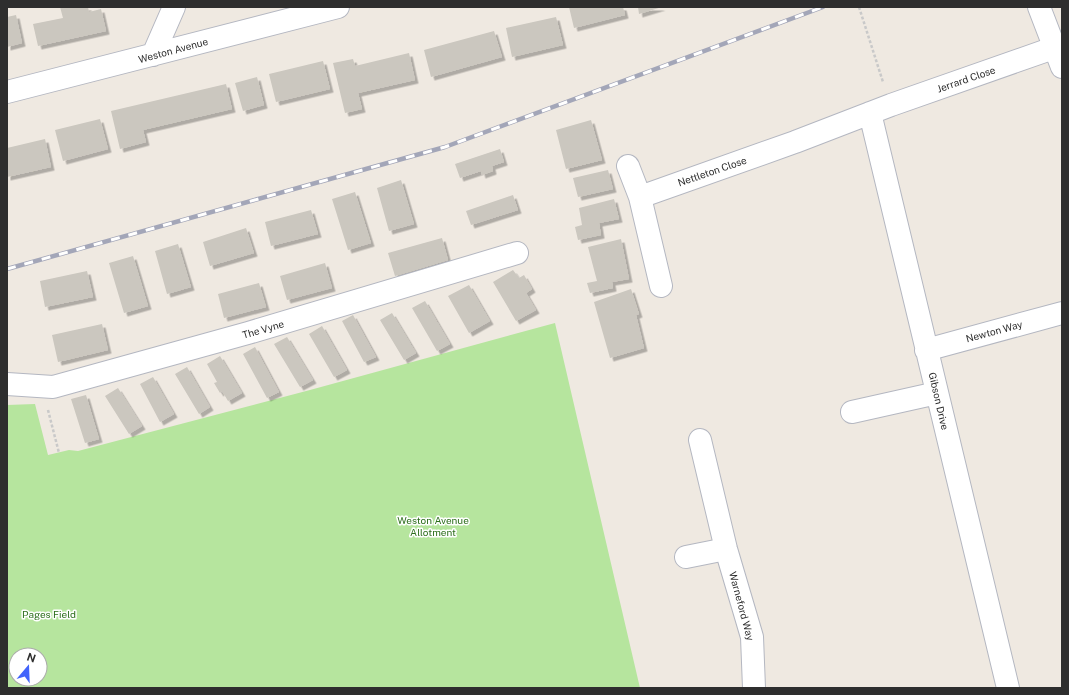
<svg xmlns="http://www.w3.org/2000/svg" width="1069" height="695" viewBox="0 0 1069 695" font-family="'Public Sans',sans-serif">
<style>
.green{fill:#b6e59e;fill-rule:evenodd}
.building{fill:#cbc7bf;filter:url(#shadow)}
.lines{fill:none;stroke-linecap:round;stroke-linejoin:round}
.minor-casing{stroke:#b4b7c1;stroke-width:24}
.path{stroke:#c9c9c9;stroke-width:2.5;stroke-dasharray:3 2;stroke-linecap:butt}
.minor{stroke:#fff;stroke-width:22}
.rail-casing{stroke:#a3a6b8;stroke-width:4.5}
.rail{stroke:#fff;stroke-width:3;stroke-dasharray:9;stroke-linecap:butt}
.labels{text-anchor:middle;stroke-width:3;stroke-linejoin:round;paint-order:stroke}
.street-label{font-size:10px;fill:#2e2e2e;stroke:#fff}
.park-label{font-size:10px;fill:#2c6e1b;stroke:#fff}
</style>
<defs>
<filter id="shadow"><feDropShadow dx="3.5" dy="3.5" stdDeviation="0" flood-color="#0004"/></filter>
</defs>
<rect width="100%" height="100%" fill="#efe9e1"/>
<!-- green -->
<path class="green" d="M 555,323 L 640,688 L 7,688 L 7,405 L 35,404 L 48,455 L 69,450 L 78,451 L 310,390 ZM 16,655 L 40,655 L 40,679 L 16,679 Z"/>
<!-- building -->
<path class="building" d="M 60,7 L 88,7 L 89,12 L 101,9 L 106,31 L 38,46 L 33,24 L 63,18 Z
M 569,7 L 623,7 L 625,15 L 574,28 Z
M 638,7 L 662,7 L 639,14 Z
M 16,15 L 22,43 L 7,47 L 7,17 Z
M 556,17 L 563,45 L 512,57 L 506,28 Z
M 494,31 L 502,57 L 431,77 L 424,50 Z
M 409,53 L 415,80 L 358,93 L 362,109 L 345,113 L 333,63 L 353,59 L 355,66 Z
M 323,61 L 330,89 L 276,102 L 269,74 Z
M 257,77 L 264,105 L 243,111 L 235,83 Z
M 226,84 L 232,109 L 147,129 L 143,130 L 146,142 L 120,149 L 111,111 Z
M 100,119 L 108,149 L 63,161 L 55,130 Z
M 591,120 L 602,160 L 566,169 L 556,130 Z
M 45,139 L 51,167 L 7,177 L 7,148 Z
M 500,149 L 504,162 L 492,166 L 493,171 L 482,175 L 481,171 L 460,178 L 455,164 Z
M 608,170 L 613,189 L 578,197 L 573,178 Z
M 401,180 L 414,224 L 389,231 L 377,188 Z
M 355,192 L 371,243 L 348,250 L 332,199 Z
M 513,195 L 518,210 L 471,225 L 466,211 Z
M 614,199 L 619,219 L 599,223 L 601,235 L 578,240 L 575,227 L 582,225 L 579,208 Z
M 311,210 L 318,234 L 271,246 L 265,222 Z
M 246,228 L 254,253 L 210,266 L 203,242 Z
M 442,238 L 448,260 L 395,276 L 388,253 Z
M 621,239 L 629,279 L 612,282 L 613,288 L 590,293 L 587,283 L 597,281 L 588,247 Z
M 178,244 L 191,287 L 167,294 L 155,251 Z
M 133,256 L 148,306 L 124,313 L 109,263 Z
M 325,263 L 332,288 L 287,300 L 280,276 Z
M 513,270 L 519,278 L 524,275 L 532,289 L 526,293 L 536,310 L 516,321 L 493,282 Z
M 87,271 L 93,297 L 45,307 L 40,281 Z
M 259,283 L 266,307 L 224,318 L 218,294 Z
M 469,285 L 490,321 L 469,333 L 448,296 Z
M 631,289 L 639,314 L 636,315 L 644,348 L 610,358 L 594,302 Z
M 425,301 L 450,344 L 437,351 L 412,308 Z
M 392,313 L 416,353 L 404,360 L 380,320 Z
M 353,315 L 376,357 L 364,362 L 342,321 Z
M 102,324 L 108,350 L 58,362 L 52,335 Z
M 322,326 L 347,370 L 334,377 L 309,334 Z
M 287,337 L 313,380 L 300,387 L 274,344 Z
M 255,347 L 279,392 L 267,398 L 243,354 Z
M 220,356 L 242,393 L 228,401 L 222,391 L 220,393 L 214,383 L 217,382 L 207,364 Z
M 187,367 L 210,407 L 199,414 L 175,374 Z
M 153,377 L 174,414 L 160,422 L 140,384 Z
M 118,388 L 142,426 L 129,434 L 105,396 Z
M 86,395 L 99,439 L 85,443 L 71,399 Z"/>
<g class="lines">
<!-- minor casing -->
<g class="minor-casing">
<path id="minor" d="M 1039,7 L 1062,67
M 153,55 L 174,7
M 7,92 L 338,7
M 870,113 L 1008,688
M 628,166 L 640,197
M 661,286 L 640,197 L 795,142 L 891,105 L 1062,45
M 926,350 L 1062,313
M 7,384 L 53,387 L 248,333 L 517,253
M 852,412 L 937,393
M 700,440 L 726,549 L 752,637 L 754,688
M 686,557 L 726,549"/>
</g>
<!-- path -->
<path class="path" d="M 859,7 L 883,82
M 48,410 L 59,453"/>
<!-- minor -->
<use href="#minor" class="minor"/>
<!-- rail casing -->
<g class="rail-casing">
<path id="rail" d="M 7,269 L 445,147 L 823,7"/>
</g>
<!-- rail -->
<use href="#rail" class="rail"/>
</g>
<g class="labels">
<!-- street labels -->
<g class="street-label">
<text transform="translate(173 50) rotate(-15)" y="4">Weston Avenue</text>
<text transform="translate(966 79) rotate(-19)" y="4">Jerrard Close</text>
<text transform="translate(712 171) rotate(-19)" y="4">Nettleton Close</text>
<text transform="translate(263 329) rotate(-16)" y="4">The Vyne</text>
<text transform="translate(994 331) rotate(-15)" y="4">Newton Way</text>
<text transform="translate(939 401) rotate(77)" y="4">Gibson Drive</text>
<text transform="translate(742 606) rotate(75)" y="4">Warneford Way</text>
</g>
<!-- park labels -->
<g class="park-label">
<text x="433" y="524">Weston Avenue<tspan x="433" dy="12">Allotment</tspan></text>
<text x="49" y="618">Pages Field</text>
</g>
</g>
<!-- border -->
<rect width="1069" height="695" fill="none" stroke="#2e2e2e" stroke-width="16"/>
<!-- north arrow -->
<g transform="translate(28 667) rotate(19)"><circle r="19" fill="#ffffff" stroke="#ababab"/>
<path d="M0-3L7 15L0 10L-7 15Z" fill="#4264fb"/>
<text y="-6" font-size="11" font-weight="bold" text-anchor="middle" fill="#2e2e2e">N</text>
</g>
</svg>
